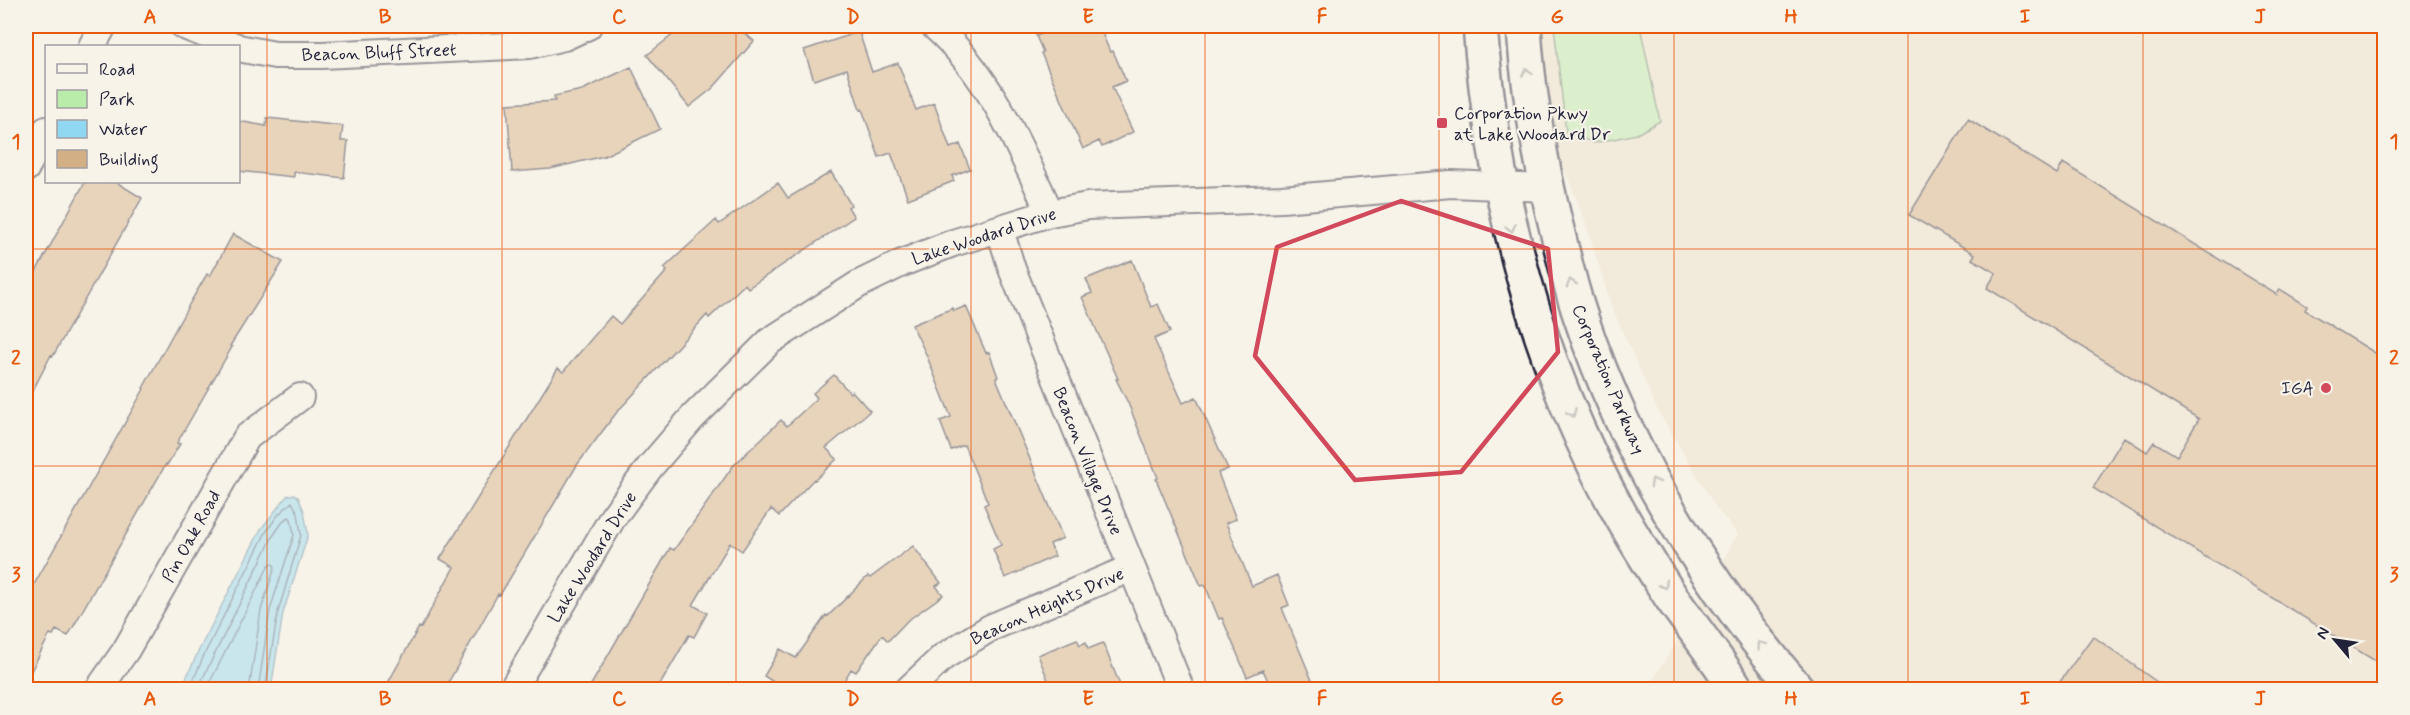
<svg xmlns="http://www.w3.org/2000/svg" width="2410" height="715" viewBox="0 0 2410 715" font-family="Mynerve,sans-serif">
<style>
.built{fill:#ecdfca}
.green{fill:#b9ebaa;stroke:#6e8672;stroke-width:1.5}
.water{fill:#90d7f2;stroke:#648fa9;stroke-width:1.5}
.lines{fill:none;stroke-linecap:round;stroke-linejoin:round}
.shore{stroke:#4e6a84;stroke-width:1.5}
.building{fill:#d3af85;stroke:#22223b;stroke-width:1.5}
.street-casing{stroke:#22223b;stroke-width:30}
.secondary-casing{stroke:#22223b;stroke-width:38}
.street{stroke:#f7f3e8;stroke-width:26}
.secondary{stroke:#f7f3e8;stroke-width:33}
.oneway{stroke:#97959a}
.marked{fill:none;stroke:#d1495b;stroke-width:4.5;stroke-linejoin:round}
.grid{fill:none;stroke:#e8590c;stroke-width:1.5;stroke-opacity:0.55}
.poi-dot{fill:#d1495b;stroke:#f7f3e8;stroke-width:2}
.labels{text-anchor:middle;stroke-width:4.5;stroke-linejoin:round;paint-order:stroke}
.street-label{font-size:18px;fill:#22223b;stroke:#f7f3e8}
.poi-label{font-size:18px;fill:#22223b;stroke:#f7f3e8;text-anchor:start}
.neatline{fill:none;stroke:#e8590c;stroke-width:2}
.grid-label{font-size:20px;text-anchor:middle;font-weight:bold;fill:#e8590c}
</style>
<rect width="100%" height="100%" fill="#f7f3e8"/>
<filter id="ink" filterUnits="userSpaceOnUse"><feTurbulence type="fractalNoise" baseFrequency=".0167" numOctaves="2"/><feDisplacementMap in="SourceGraphic" scale="12" xChannelSelector="R" yChannelSelector="G"/><feConvolveMatrix kernelMatrix="1 2 1 2 8 2 1 2 1" color-interpolation-filters="sRGB"/></filter>
<g filter="url(#ink)">
<!-- built -->
<path class="built" d="M 1541,26 L 2384,26 L 2384,689 L 1647,689 L 1674,646 L 1738,534 L 1717,509 L 1657,409 L 1611,305 L 1587,226 L 1552,137 Z"/>
<!-- green -->
<path class="green" d="M 1554,26 L 1640,26 L 1660,121 L 1637,134 L 1594,143 L 1566,132 Z"/>
<!-- water -->
<path class="water" d="M 294,494 L 298,497 L 304,511 L 308,535 L 283,613 L 271,689 L 183,689 L 184,683 L 199,650 L 261,529 L 287,496 Z"/>
<g class="lines">
<!-- shore -->
<path class="shore" d="M 189,690 L 205,653 L 266,532 L 278,515 L 292,502 L 298,513 L 301,535 L 278,612 L 265,690
M 197,690 L 273,536 L 284,520 L 289,517 L 291,519 L 294,535 L 270,610 L 258,690
M 206,690 L 269,565 L 272,563 L 275,567 L 261,610 L 249,690"/>
</g>
<!-- building -->
<path class="building" d="M 684,26 L 736,26 L 754,41 L 713,88 L 689,107 L 647,55 Z
M 1064,26 L 1099,26 L 1110,52 L 1113,51 L 1126,81 L 1112,87 L 1133,132 L 1102,147 L 1099,141 L 1083,149 L 1041,53 L 1043,52 L 1036,36 Z
M 859,32 L 872,72 L 898,63 L 916,110 L 934,103 L 950,148 L 960,144 L 970,169 L 952,176 L 954,181 L 908,199 L 891,153 L 879,157 L 862,109 L 860,110 L 847,69 L 814,80 L 804,50 Z
M 631,67 L 660,129 L 604,156 L 550,169 L 512,172 L 507,104 L 555,101 L 554,96 L 582,90 Z
M 267,118 L 343,126 L 341,141 L 348,141 L 344,178 L 294,172 L 294,177 L 238,171 L 238,121 L 266,126 Z
M 1968,119 L 2057,174 L 2063,163 L 2277,295 L 2280,289 L 2307,306 L 2305,310 L 2385,359 L 2385,667 L 2093,488 L 2124,437 L 2147,452 L 2154,442 L 2177,456 L 2199,419 L 1987,288 L 1996,273 L 1972,259 L 1975,254 L 1909,215 Z
M 831,172 L 851,205 L 848,207 L 854,217 L 748,288 L 745,284 L 709,318 L 707,315 L 617,412 L 577,465 L 500,595 L 498,594 L 444,690 L 384,690 L 419,627 L 421,628 L 454,567 L 440,559 L 558,368 L 563,372 L 611,316 L 620,324 L 667,271 L 664,268 L 716,220 L 719,224 L 778,183 L 788,198 Z
M 85,182 L 116,182 L 142,198 L 53,356 L 51,355 L 26,404 L 26,290 Z
M 233,234 L 283,262 L 230,346 L 232,347 L 177,443 L 180,444 L 167,465 L 166,464 L 68,636 L 56,630 L 53,635 L 50,634 L 26,681 L 26,584 L 32,588 L 144,389 L 143,388 L 191,301 L 207,274 L 210,276 Z
M 1132,260 L 1151,307 L 1158,304 L 1170,332 L 1154,339 L 1183,403 L 1196,397 L 1228,469 L 1218,473 L 1236,519 L 1226,523 L 1252,586 L 1277,575 L 1289,605 L 1282,608 L 1316,690 L 1272,690 L 1263,670 L 1247,677 L 1222,618 L 1219,619 L 1205,585 L 1201,586 L 1156,479 L 1158,478 L 1128,403 L 1116,379 L 1118,379 L 1082,297 L 1092,293 L 1086,279 Z
M 966,306 L 986,353 L 989,352 L 998,377 L 996,378 L 1063,538 L 1050,544 L 1055,556 L 1005,578 L 993,549 L 1001,545 L 984,505 L 988,503 L 964,445 L 951,450 L 940,421 L 951,417 L 926,354 L 912,325 L 953,308 L 954,311 Z
M 834,375 L 850,393 L 852,391 L 870,411 L 826,448 L 837,459 L 815,480 L 814,479 L 779,516 L 771,509 L 742,551 L 730,543 L 693,605 L 707,613 L 694,637 L 689,635 L 657,690 L 588,690 L 670,548 L 674,550 L 733,466 L 781,420 L 787,426 L 817,398 L 813,393 Z
M 913,546 L 941,583 L 936,586 L 943,595 L 907,621 L 888,641 L 882,635 L 856,672 L 851,669 L 839,690 L 786,690 L 764,676 L 780,649 L 796,658 L 826,615 L 828,616 L 868,576 L 870,578 Z
M 2093,636 L 2168,690 L 2054,690 Z
M 1077,639 L 1080,645 L 1086,642 L 1088,649 L 1103,643 L 1122,690 L 1052,690 L 1038,655 Z"/>
<g class="lines">
<!-- street casing -->
<g class="street-casing">
<path id="street" d="M 184,26 L 235,46
M 934,26 C 991,76 1019,146 1050,213
M 92,46 L 103,26
M 238,48 L 275,55 L 322,55 L 530,45 L 564,37 L 588,26
M 26,168 L 46,130
M 1000,230 L 1012,269 L 1181,690
M 98,690 L 126,650 L 247,437 L 300,397
M 512,690 L 613,517 L 650,467 L 692,418 L 770,341 L 859,284 L 902,263 L 953,243 L 1050,213 L 1088,206 L 1282,199 L 1451,184 L 1547,188
M 908,690 L 943,657 L 990,628 L 1131,568"/>
</g>
<!-- secondary casing -->
<g class="secondary-casing">
<path id="secondary" d="M 1480,26 C 1493,194 1536,363 1619,512 C 1635,541 1653,569 1671,597 C 1693,628 1717,658 1737,690
M 1524,26 C 1527,86 1538,146 1551,205 C 1560,242 1568,279 1580,315 C 1626,453 1703,580 1798,690"/>
</g>
<!-- street -->
<use href="#street" class="street"/>
<!-- secondary -->
<use href="#secondary" class="secondary"/>
</g>
<!-- one-way arrows -->
<defs><path id="oneway-chevron" d="M-2-3.5L2.5 0L-2 3.5" fill="none" stroke-width="1.6" stroke-linecap="round" stroke-linejoin="round" transform="scale(1.5)"/></defs>
<g class="oneway">
<use href="#oneway-chevron" transform="translate(1527 72) rotate(-98)"/>
<use href="#oneway-chevron" transform="translate(1511 228) rotate(77)"/>
<use href="#oneway-chevron" transform="translate(1571 283) rotate(-107)"/>
<use href="#oneway-chevron" transform="translate(1572 413) rotate(67)"/>
<use href="#oneway-chevron" transform="translate(1654 482) rotate(-118)"/>
<use href="#oneway-chevron" transform="translate(1664 585) rotate(58)"/>
<use href="#oneway-chevron" transform="translate(1761 645) rotate(-128)"/>
</g>
</g>
<!-- marked area -->
<path d="M0 0H2410V715H0ZM 1401,201 L 1548,249 L 1558,352 L 1461,472 L 1355,480 L 1255,356 L 1277,247 Z" fill="#f7f3e8" fill-opacity=".55" fill-rule="evenodd"/>
<path class="marked" d="M 1401,201 L 1548,249 L 1558,352 L 1461,472 L 1355,480 L 1255,356 L 1277,247 Z"/>
<!-- grid -->
<path class="grid" d="M 267,26 L 267,690M 502,26 L 502,690M 736,26 L 736,690M 971,26 L 971,690M 1205,26 L 1205,690M 1439,26 L 1439,690M 1674,26 L 1674,690M 1908,26 L 1908,690M 2143,26 L 2143,690M 26,249 L 2384,249M 26,466 L 2384,466"/>
<!-- markers -->
<g class="poi-dot">
<rect x="1436" y="117" width="12" height="12" rx="3"/>
<circle cx="2326" cy="388" r="6"/>
</g>
<g class="labels">
<!-- street labels -->
<g class="street-label">
<text transform="translate(379 52) rotate(-2)" y="6">Beacon Bluff Street</text>
<text transform="translate(984 236) rotate(-18)" y="6">Lake Woodard Drive</text>
<text transform="translate(1609 379) rotate(67)" y="6">Corporation Parkway</text>
<text transform="translate(1088 461) rotate(68)" y="6">Beacon Village Drive</text>
<text transform="translate(191 536) rotate(-61)" y="6">Pin Oak Road</text>
<text transform="translate(592 557) rotate(-58)" y="6">Lake Woodard Drive</text>
<text transform="translate(1047 606) rotate(-24)" y="6">Beacon Heights Drive</text>
</g>
<!-- poi labels -->
<g class="poi-label">
<text x="1454" y="119">Corporation Pkwy<tspan x="1454" dy="21">at Lake Woodard Dr</tspan></text>
<text x="2314" y="394" text-anchor="end">IGA</text>
</g>
</g>
<!-- margin -->
<rect width="2410" height="715" fill="none" stroke="#f7f3e8" stroke-width="66"/>
<!-- legend -->
<rect x="45" y="45" width="195" height="138" fill="#f7f3e8" stroke="#a29fa3" stroke-width="1.5"/>
<rect x="57" y="64" width="30" height="9" fill="#f7f3e8" stroke="#a29fa3" stroke-width="1.5"/>
<text x="99" y="75" font-size="18" fill="#22223b">Road</text>
<rect x="57" y="90" width="30" height="18" fill="#b9ebaa" stroke="#a29fa3" stroke-width="1.5"/>
<text x="99" y="105" font-size="18" fill="#22223b">Park</text>
<rect x="57" y="120" width="30" height="18" fill="#90d7f2" stroke="#a29fa3" stroke-width="1.5"/>
<text x="99" y="135" font-size="18" fill="#22223b">Water</text>
<rect x="57" y="150" width="30" height="18" fill="#d3af85" stroke="#a29fa3" stroke-width="1.5"/>
<text x="99" y="165" font-size="18" fill="#22223b">Building</text>
<!-- north arrow -->
<g transform="translate(2335 640) rotate(299)" stroke="#f7f3e8" stroke-width="4.5" paint-order="stroke">
<path d="M0-4.5L10 22L0 15L-10 22Z" fill="#22223b"/>
<text y="-9" font-size="16" font-weight="bold" text-anchor="middle" fill="#22223b">N</text>
</g>
<rect x="33" y="33" width="2344" height="649" class="neatline"/>
<g class="grid-label">
<text x="150" y="23">A</text>
<text x="385" y="23">B</text>
<text x="619" y="23">C</text>
<text x="853" y="23">D</text>
<text x="1088" y="23">E</text>
<text x="1322" y="23">F</text>
<text x="1557" y="23">G</text>
<text x="1791" y="23">H</text>
<text x="2025" y="23">I</text>
<text x="2260" y="23">J</text>
<text x="16" y="148">1</text>
<text x="2394" y="148">1</text>
<text x="16" y="364">2</text>
<text x="2394" y="364">2</text>
<text x="16" y="581">3</text>
<text x="2394" y="581">3</text>
<text x="150" y="705">A</text>
<text x="385" y="705">B</text>
<text x="619" y="705">C</text>
<text x="853" y="705">D</text>
<text x="1088" y="705">E</text>
<text x="1322" y="705">F</text>
<text x="1557" y="705">G</text>
<text x="1791" y="705">H</text>
<text x="2025" y="705">I</text>
<text x="2260" y="705">J</text>
</g>
</svg>
